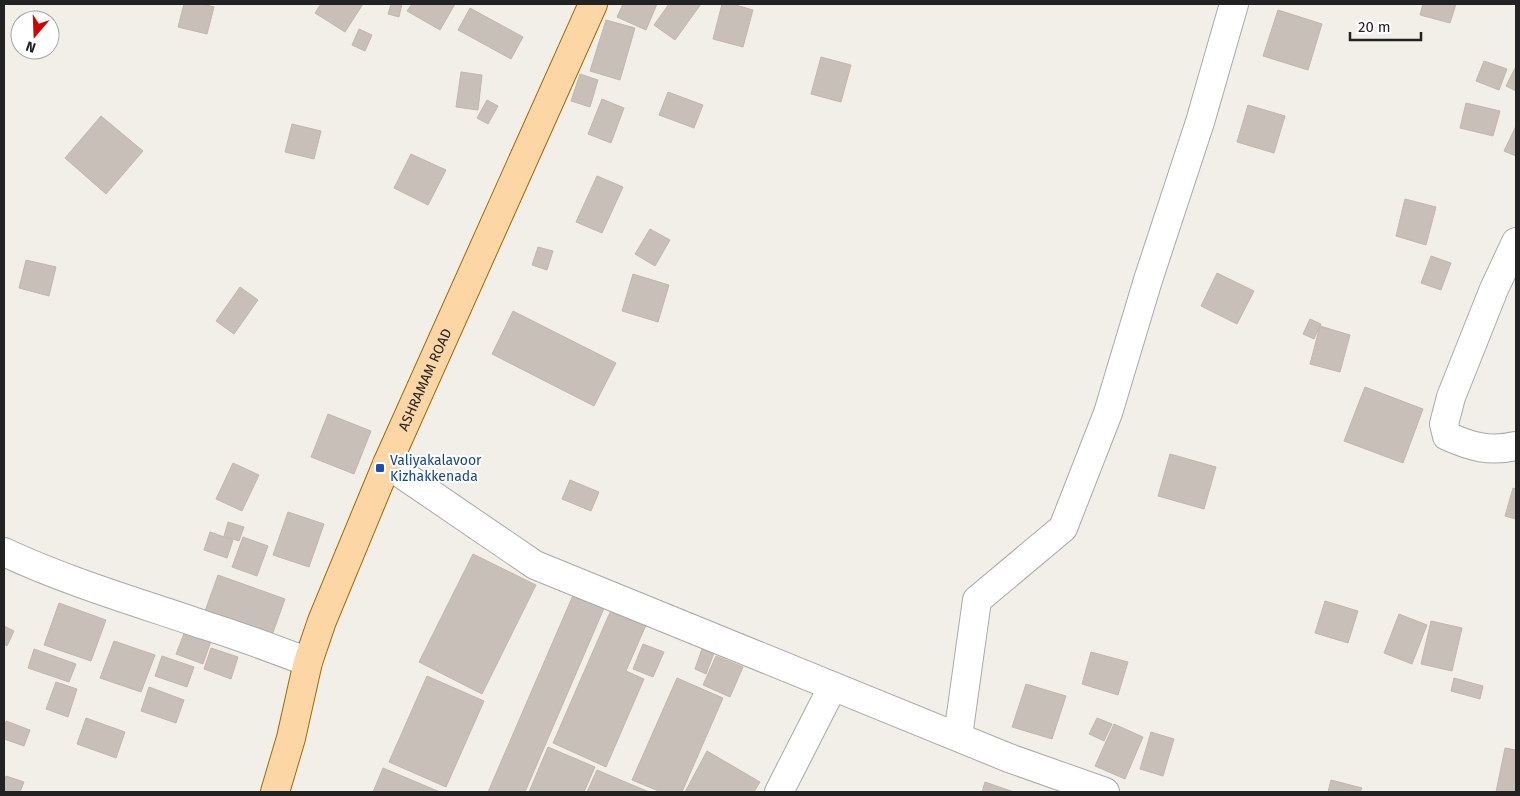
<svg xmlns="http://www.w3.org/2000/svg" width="1520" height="796" viewBox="0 0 1520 796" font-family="'Fira Sans',sans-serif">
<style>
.building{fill:#c7bfb8;stroke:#c4b6ab}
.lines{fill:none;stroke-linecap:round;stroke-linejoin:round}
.minor-casing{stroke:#a9a9a9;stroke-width:30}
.major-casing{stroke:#a06b00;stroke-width:30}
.minor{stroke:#fff;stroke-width:28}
.major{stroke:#fcd6a4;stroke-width:28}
.transit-dot{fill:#1a4fb4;stroke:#fff;stroke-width:2}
.labels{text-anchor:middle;stroke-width:4;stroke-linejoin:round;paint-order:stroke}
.street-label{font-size:14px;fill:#222;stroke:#fff}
.transit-label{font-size:14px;fill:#164399;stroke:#fff;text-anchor:start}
</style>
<rect width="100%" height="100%" fill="#f2efe9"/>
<!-- building -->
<path class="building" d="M 184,4 L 203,4 L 214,7 L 207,34 L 178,27 Z
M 321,4 L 363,4 L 345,32 L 315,13 Z
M 391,4 L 402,4 L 399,17 L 388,14 Z
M 412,4 L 455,4 L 440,30 L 407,11 Z
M 623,4 L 657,4 L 646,30 L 617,17 Z
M 669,4 L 701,4 L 675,40 L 654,25 Z
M 722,4 L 732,4 L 753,10 L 743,47 L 713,39 Z
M 1423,4 L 1456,4 L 1450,23 L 1420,15 Z
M 470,8 L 523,37 L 511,59 L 458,30 Z
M 1278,10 L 1322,24 L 1308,70 L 1263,56 Z
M 606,20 L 635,28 L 620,80 L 590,71 Z
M 359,29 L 372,35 L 365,51 L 352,45 Z
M 821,57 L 851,65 L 841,102 L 811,94 Z
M 1484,61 L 1507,69 L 1499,90 L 1476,81 Z
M 1516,66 L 1516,91 L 1506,86 Z
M 461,72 L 482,75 L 478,110 L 456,107 Z
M 580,74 L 598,80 L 590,107 L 571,101 Z
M 668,92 L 703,105 L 694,128 L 659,115 Z
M 602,99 L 624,108 L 611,143 L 588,134 Z
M 487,100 L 498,106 L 488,124 L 477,118 Z
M 1466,103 L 1500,111 L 1493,136 L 1460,128 Z
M 1248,105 L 1285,116 L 1274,153 L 1237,142 Z
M 101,116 L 143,151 L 106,194 L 65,158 Z
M 292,124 L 321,131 L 314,159 L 285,152 Z
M 1516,126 L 1516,156 L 1504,151 Z
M 411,154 L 446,170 L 428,205 L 394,188 Z
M 597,176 L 623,187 L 602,233 L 576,222 Z
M 1405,199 L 1436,207 L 1426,245 L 1396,236 Z
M 650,229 L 670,240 L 655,266 L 635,254 Z
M 538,247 L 553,251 L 547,270 L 532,265 Z
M 1431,256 L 1451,263 L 1441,290 L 1421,283 Z
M 26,260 L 56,267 L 49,296 L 19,288 Z
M 1217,273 L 1254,291 L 1237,324 L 1201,306 Z
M 633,274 L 669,285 L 658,322 L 622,311 Z
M 240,287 L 258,300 L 234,334 L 216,321 Z
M 513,311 L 616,363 L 594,406 L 492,354 Z
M 1310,319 L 1321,324 L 1314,339 L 1303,334 Z
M 1320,326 L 1350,335 L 1340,372 L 1310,364 Z
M 1365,387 L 1423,409 L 1403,463 L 1344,441 Z
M 328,414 L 371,431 L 354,474 L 311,457 Z
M 1170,454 L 1216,467 L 1204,509 L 1158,496 Z
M 233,463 L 259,475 L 242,511 L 216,499 Z
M 570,480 L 599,492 L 591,511 L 562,499 Z
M 1513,488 L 1516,489 L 1516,519 L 1505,516 Z
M 288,512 L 324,524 L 309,567 L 273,555 Z
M 228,522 L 244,527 L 239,541 L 224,536 Z
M 210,532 L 233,540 L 227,558 L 204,550 Z
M 243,537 L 268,546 L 257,576 L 232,567 Z
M 473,554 L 536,585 L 482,694 L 419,662 Z
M 218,575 L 285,599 L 271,638 L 204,614 Z
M 574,593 L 605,606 L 525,792 L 488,792 Z
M 1325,601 L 1358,611 L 1348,643 L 1315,633 Z
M 59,603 L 106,620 L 91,661 L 44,645 Z
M 611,610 L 646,625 L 626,671 L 644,679 L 606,767 L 553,743 Z
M 1399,614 L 1427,625 L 1412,664 L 1384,653 Z
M 1431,621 L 1462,628 L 1452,671 L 1421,664 Z
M 4,626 L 14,631 L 7,646 L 4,644 Z
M 185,631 L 211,641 L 203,664 L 176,654 Z
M 114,641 L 155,655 L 141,692 L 100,678 Z
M 704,643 L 716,648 L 706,674 L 695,669 Z
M 643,644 L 664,652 L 653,677 L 633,669 Z
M 211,648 L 238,657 L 231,679 L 204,669 Z
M 34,649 L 76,664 L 69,682 L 28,668 Z
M 1091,652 L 1128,662 L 1118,695 L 1082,684 Z
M 162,656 L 194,667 L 187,687 L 155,676 Z
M 716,656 L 743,667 L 730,697 L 703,685 Z
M 427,676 L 484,701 L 446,787 L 389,762 Z
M 677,678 L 723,698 L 682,792 L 661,792 L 632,780 Z
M 1454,678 L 1483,686 L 1480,699 L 1451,691 Z
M 56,682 L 77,689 L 68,717 L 46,709 Z
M 1026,684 L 1066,696 L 1052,739 L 1012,727 Z
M 149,687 L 184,700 L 176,723 L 141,711 Z
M 86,718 L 125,732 L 116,758 L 77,744 Z
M 1097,718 L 1112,724 L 1104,741 L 1089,734 Z
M 6,721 L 30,730 L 24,746 L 4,739 L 4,726 Z
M 1114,724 L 1143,737 L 1125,779 L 1095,766 Z
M 1151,732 L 1174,739 L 1163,776 L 1140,769 Z
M 548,747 L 595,767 L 584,792 L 529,792 Z
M 1505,748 L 1516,750 L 1516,792 L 1496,792 Z
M 707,751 L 760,782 L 754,792 L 685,792 Z
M 383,768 L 440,792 L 373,792 Z
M 597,770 L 649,792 L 587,792 Z
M 6,776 L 24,782 L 20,792 L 4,792 L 4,782 Z
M 1331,780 L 1362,788 L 1360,792 L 1328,792 Z
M 985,782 L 1014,792 L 982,792 Z"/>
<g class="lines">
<!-- minor casing -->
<g class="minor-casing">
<path id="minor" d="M 1516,242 L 1494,289 L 1451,397 L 1444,424 L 1447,436 C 1472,447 1489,452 1516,446
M 387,464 L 535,565 L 1009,758 L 1105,792
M 4,552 C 68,582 137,602 204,625 C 239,636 274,649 308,662
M 958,736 L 977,600 L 1063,528 L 1108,413 L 1148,280 L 1200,122 L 1234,4
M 779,792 L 833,686"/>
</g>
<!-- major casing -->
<g class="major-casing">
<g id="major">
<path id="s1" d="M 275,792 L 291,738 L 308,662 L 322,621 L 387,464 L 593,4"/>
</g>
</g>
<!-- minor -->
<use href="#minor" class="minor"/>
<!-- major -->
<use href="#major" class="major"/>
</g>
<!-- markers -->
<rect class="transit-dot" x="375" y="463" width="10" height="10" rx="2.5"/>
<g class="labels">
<!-- street labels -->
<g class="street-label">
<text dy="5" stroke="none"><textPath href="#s1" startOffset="440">ASHRAMAM ROAD</textPath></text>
</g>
<!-- transit labels -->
<g class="transit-label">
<text x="390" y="465">Valiyakalavoor<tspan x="390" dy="16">Kizhakkenada</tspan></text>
</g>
</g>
<!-- border -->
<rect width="1520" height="796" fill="none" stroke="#222222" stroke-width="10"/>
<!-- north arrow -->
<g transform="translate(35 35) rotate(199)"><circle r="24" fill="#ffffff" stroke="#a7a7a7"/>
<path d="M0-4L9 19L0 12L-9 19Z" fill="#d40000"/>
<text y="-8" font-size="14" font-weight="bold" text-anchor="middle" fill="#222222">N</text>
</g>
<!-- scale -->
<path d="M1350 32v8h71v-8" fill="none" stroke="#222222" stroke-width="2.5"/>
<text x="1358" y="32" font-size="15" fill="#222222" stroke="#ffffff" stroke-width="4" paint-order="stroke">20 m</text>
</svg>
